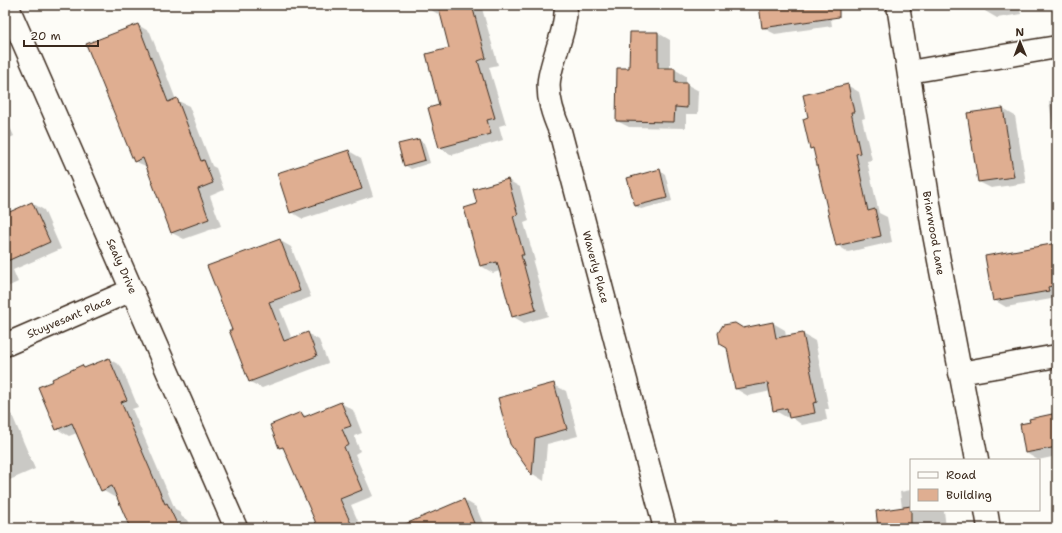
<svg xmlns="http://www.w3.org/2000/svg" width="1062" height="533" viewBox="0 0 1062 533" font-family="'Shantell Sans',sans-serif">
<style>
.shadow{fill:#0003}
.building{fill:#dfae91;stroke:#3b2a1e}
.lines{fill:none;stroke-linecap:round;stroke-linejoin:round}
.minor-casing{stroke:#3b2a1e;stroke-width:25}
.minor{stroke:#fdfcf7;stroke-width:22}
.labels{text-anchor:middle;stroke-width:3;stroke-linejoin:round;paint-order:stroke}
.street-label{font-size:11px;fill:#3b2a1e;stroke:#fdfcf7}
</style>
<rect width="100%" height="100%" fill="#fdfcf7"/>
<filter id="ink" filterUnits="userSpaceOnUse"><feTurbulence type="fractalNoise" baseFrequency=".025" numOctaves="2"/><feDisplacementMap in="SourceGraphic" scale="8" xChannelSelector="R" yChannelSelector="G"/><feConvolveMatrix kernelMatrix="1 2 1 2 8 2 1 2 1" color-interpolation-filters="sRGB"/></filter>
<g filter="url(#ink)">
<!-- shadow -->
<path class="shadow" d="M 61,5 L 73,5 L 65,8 Z
M 425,5 L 481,5 L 498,65 L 489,67 L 506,124 L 499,126 L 503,140 L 452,155 L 440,148 L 429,108 L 440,105 L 451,48 L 441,13 L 438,14 L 426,7 Z
M 760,5 L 829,5 L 832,26 L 775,34 L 763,28 Z
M 984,5 L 1019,5 L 1021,14 L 997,18 L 985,11 Z
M 138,25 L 150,32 L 176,100 L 189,106 L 212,166 L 216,168 L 224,190 L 210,196 L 221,226 L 184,239 L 172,233 L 148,167 L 134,161 Z
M 631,33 L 658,33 L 670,40 L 670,69 L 674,69 L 686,76 L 686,84 L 699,91 L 698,114 L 686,114 L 686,128 L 629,127 L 617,121 L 630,69 Z
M 847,85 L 859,92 L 865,118 L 862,119 L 872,160 L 867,161 L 879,213 L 887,217 L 892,242 L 848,252 L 837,245 L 815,150 L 811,148 L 809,118 Z
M 1057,100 L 1057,155 L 1049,101 Z
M 1003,109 L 1015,116 L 1026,183 L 991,188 L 979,182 Z
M 5,117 L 14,136 L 5,140 Z
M 419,140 L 424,143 L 430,163 L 411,169 L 405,165 Z
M 349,151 L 361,158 L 373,196 L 303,219 L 291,212 Z
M 659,170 L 665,174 L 672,201 L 641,209 L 635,206 Z
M 508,180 L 520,187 L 529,221 L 524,223 L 535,261 L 533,262 L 548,316 L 524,323 L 512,316 L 500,271 L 493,273 L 481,266 L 465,208 L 479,204 Z
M 32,203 L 44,210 L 61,249 L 13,270 L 18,282 L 5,288 L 5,240 Z
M 279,240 L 291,247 L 311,297 L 280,309 L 292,339 L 307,333 L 319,340 L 328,363 L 262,388 L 250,382 Z
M 1057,245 L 1057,298 L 1006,307 L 994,300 Z
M 773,323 L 785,330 L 786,337 L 803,334 L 815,341 L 829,409 L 825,409 L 827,420 L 802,425 L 790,416 L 786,417 L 774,410 L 771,391 L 748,396 L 736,389 L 743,329 Z
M 109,359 L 121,366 L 138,407 L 132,409 L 175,509 L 179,511 L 182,517 L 188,520 L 192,528 L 132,528 L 117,496 L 114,497 L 102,490 L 77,433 L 69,436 L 57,429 L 82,367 L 85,368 Z
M 554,385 L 566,391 L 578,436 L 547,444 L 544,481 L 533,474 L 511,444 Z
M 341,403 L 353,410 L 362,433 L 354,436 L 360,451 L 355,454 L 373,496 L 351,505 L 361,528 L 319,528 L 285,450 L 280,447 L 301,413 L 308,417 Z
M 5,411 L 12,415 L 35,469 L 5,482 Z
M 1057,414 L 1057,456 L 1038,460 L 1026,453 Z
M 911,490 L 911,510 L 941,510 L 944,511 L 946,528 L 879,528 L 902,508 L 900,492 Z
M 464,500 L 476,507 L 485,528 L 420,528 Z"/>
<!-- building -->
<path class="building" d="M 438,5 L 472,5 L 486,58 L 478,61 L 495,118 L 487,120 L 491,134 L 439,148 L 428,108 L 439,105 L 426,54 L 449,48 Z
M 759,5 L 839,5 L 839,17 L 762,28 Z
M 138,24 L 168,102 L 177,98 L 201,161 L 204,160 L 213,183 L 198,189 L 209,219 L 171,233 L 143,158 L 134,162 L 86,44 Z
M 630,32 L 658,32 L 658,68 L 675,68 L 675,83 L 687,83 L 687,108 L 675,107 L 674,122 L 616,121 L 617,68 L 629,68 Z
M 848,84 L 854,112 L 851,112 L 860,153 L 856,154 L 868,211 L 875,209 L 881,236 L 836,246 L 813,148 L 810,149 L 803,119 L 808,117 L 803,95 Z
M 1003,108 L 1014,177 L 978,182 L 967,113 Z
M 419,139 L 425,160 L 404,166 L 398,144 Z
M 349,150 L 362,189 L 290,213 L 277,173 Z
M 660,169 L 667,198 L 635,206 L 627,178 Z
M 508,179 L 518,215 L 513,216 L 524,255 L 521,255 L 536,310 L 512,317 L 497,262 L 480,266 L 464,208 L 477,204 L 473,189 Z
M 32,202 L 50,242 L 5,262 L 5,214 Z
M 280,239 L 300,291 L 269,302 L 284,341 L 308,332 L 317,356 L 249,382 L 229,330 L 232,330 L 207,266 Z
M 1057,243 L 1057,285 L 1048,287 L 1049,291 L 993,301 L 985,256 Z
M 773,322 L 776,338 L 803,333 L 817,402 L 813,403 L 815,413 L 789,418 L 787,408 L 773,411 L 768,383 L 735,389 L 727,348 L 720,344 L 718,333 L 723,325 L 735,323 L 743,328 Z
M 109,358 L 127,400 L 121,402 L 165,504 L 167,503 L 179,528 L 130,528 L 112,486 L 101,491 L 72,423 L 56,430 L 38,387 L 53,381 L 52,379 L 82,365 L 84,368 Z
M 554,383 L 567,429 L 535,438 L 532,475 L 510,444 L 498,398 Z
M 341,402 L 351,426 L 342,429 L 349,445 L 344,447 L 362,490 L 340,499 L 353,528 L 318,528 L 283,447 L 279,448 L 270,425 L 301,412 L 304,417 Z
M 1057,413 L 1057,447 L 1025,453 L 1020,424 L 1030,422 L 1029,419 Z
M 464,499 L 476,528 L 396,528 Z
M 911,506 L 911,528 L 878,528 L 876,511 Z"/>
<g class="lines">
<!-- minor casing -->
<g class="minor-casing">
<path id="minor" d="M 7,5 L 236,528
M 566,5 C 566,33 553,54 549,80 C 547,98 553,115 560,131 L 665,528
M 898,5 L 933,229 L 977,460
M 909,72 L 1057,47
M 5,345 L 132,290
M 960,373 L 1057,356
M 986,510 L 989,528"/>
</g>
<!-- minor -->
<use href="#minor" class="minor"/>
</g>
</g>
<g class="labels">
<!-- street labels -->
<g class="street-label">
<text transform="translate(934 233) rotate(80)" y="4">Briarwood Lane</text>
<text transform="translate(122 266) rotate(66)" y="4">Sealy Drive</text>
<text transform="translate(596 267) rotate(75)" y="4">Waverly Place</text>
<text transform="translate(69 317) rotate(-23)" y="4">Stuyvesant Place</text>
</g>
</g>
<!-- margin -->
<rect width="1062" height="533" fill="none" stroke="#fdfcf7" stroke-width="20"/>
<rect x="10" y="10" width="1042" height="513" fill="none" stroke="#3b2a1e" stroke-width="1.5" filter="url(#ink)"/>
<!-- legend -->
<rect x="910" y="459" width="130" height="52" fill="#fdfcf7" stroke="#afa8a0"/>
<rect x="918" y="472" width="20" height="6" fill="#fdfcf7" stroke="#afa8a0"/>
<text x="946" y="479" font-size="12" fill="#3b2a1e">Road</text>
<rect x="918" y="489" width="20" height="12" fill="#dfae91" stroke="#afa8a0"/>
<text x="946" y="499" font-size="12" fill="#3b2a1e">Building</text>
<!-- north arrow -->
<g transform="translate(1020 42) rotate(359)" stroke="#fdfcf7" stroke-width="3" paint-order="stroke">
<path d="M0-3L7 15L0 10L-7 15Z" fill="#3b2a1e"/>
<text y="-6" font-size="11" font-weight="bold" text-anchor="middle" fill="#3b2a1e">N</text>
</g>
<!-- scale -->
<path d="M24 40v6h74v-6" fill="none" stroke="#3b2a1e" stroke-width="2"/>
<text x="30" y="40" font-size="12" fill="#3b2a1e" stroke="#fdfcf7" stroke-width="3" paint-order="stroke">20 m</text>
</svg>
